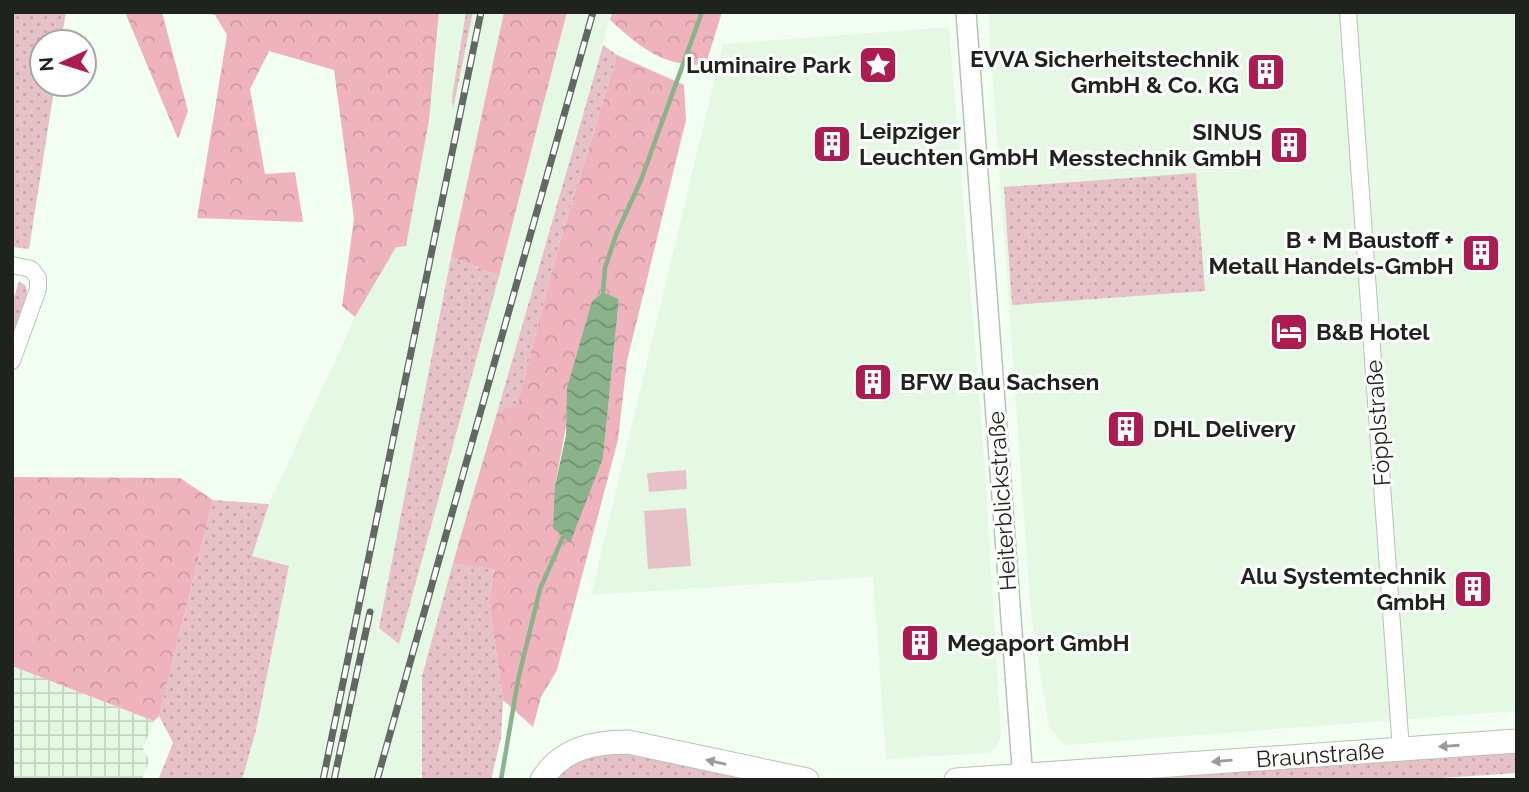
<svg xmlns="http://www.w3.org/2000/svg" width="1529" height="792" viewBox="0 0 1529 792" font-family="Raleway,sans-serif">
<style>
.built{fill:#e4f8e4}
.industrial{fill:url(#industrial-grid)}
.green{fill:url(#green-dots)}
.forest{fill:url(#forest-crowns);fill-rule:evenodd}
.pitch{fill:#e7c1c8}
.water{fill:url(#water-waves)}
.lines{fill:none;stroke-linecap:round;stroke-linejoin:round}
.stream{stroke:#8ab38c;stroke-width:4.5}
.minor-casing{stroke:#b6c3b6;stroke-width:18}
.tertiary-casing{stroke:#b6c3b6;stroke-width:22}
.secondary-casing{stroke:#b6c3b6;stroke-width:25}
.minor{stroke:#fff;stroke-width:16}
.tertiary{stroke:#fff;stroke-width:19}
.secondary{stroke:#fff;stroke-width:23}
.rail-casing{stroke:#626962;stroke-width:7}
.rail{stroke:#fff;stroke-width:4.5;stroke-dasharray:13;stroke-linecap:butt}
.oneway{fill:#9a9c9a}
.labels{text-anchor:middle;stroke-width:6;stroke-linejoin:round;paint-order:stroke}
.poi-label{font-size:23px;font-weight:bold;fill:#1e231e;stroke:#fff;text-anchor:end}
.street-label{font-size:23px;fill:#1e231e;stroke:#fff}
</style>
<defs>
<pattern id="industrial-grid" width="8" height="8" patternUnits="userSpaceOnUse" patternTransform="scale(1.75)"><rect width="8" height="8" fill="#e4f8e4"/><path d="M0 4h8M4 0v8" fill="none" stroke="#c3d4c3"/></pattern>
<pattern id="green-dots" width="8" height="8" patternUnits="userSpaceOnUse" patternTransform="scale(1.75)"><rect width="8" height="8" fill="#e7c1c8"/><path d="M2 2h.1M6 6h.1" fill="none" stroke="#c6a6ab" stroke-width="1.8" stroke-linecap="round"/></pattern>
<pattern id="forest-crowns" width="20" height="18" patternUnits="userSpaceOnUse" patternTransform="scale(1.75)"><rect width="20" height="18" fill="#efb3be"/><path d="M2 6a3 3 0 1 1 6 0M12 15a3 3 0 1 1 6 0" fill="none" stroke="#cc9aa3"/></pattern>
<pattern id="water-waves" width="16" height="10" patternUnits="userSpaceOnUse" patternTransform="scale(1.75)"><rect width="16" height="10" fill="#8ab38c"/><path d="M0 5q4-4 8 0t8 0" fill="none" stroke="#709172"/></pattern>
</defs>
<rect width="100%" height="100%" fill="#f3fef3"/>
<!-- built -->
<path class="built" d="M 439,12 L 504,12 L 451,257 L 379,628 L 399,643 L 567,12 L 612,12 L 422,676 L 422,780 L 242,780 L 256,730 L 289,566 L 252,556 L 269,504 L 355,317 L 396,247 L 435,75 Z
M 988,12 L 1517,12 L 1517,711 L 1065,745 L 1049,727 L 1031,616 Z
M 949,27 L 984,453 L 1001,734 L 997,747 L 990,753 L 886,759 L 873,577 L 591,595 L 723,44 Z"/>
<!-- industrial -->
<path class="industrial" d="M 12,666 L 154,721 L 143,748 L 149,761 L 142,780 L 12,780 Z"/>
<!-- green -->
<path class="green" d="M 12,12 L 66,12 L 61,42 L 42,42 L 42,84 L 55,84 L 29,249 L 12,247 Z
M 466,12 L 473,12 L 453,109 L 452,97 Z
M 603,45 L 617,55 L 557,251 L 518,404 L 497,413 Z
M 1196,173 L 1205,291 L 1012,305 L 1004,187 Z
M 451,257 L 499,276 L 399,644 L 379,628 Z
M 19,281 L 26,286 L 27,297 L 12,337 L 12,304 Z
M 213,500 L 269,504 L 252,556 L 289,566 L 256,730 L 242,780 L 158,780 L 173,743 L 159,716 Z
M 453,563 L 494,568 L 489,602 L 503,700 L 501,738 L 491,780 L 422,780 L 422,676 Z
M 1517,748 L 1517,773 L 1412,780 L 1065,780 Z
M 615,749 L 760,780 L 550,780 L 561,767 Z"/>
<!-- forest -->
<path class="forest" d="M 125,12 L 162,12 L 188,111 L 178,139 Z
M 197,12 L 439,12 L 429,120 L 406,246 L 396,247 L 355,317 L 342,306 L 354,219 L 334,70 L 269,51 L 250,89 L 265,174 L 295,172 L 303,222 L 197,218 L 227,35 L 215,15 Z
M 504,12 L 567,12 L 499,276 L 451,257 Z
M 612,12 L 722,12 L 706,64 C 665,69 639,46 610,20 Z
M 617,55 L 684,85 L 686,120 L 627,361 L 618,440 L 557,670 L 541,697 L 533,727 L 503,700 L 489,602 L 494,569 L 453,563 L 497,413 L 518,403 L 557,251 ZM 603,292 L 619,299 L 603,458 L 555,486 L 582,340 L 592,301 Z
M 12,477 L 180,478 L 213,500 L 159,716 L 154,721 L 12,666 Z"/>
<!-- pitch -->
<path class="pitch" d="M 686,470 L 687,489 L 649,492 L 647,473 Z
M 686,508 L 691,566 L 648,569 L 644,511 Z"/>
<!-- water -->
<path class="water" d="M 603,292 L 619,299 L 603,458 L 570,543 L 553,528 L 555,486 L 566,435 L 567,388 L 592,301 Z"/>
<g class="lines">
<!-- stream -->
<path class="stream" d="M 603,292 L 605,268 L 616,235 L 641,180 L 702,12
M 501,780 L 518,680 L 540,589 L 563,537"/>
<!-- minor casing -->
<g class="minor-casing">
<path id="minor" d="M 1348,12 L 1401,750
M 12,265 L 31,269 L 38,278 L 38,289 L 12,361"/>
</g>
<!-- tertiary casing -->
<g class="tertiary-casing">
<path id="tertiary" d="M 966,12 L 1023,780"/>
</g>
<!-- secondary casing -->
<g class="secondary-casing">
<path id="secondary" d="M 542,780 C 561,748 595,742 628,742 L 807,780
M 956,780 L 1517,741"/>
</g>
<!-- minor -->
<use href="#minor" class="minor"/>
<!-- tertiary -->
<use href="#tertiary" class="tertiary"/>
<!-- secondary -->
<use href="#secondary" class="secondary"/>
<!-- rail casing -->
<g class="rail-casing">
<path id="rail" d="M 323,780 L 481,12
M 334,780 L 370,612
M 377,780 L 593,12"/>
</g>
<!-- rail -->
<use href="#rail" class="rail"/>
</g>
<!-- one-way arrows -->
<defs><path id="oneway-solid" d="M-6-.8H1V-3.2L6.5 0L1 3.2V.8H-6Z" transform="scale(1.75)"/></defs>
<g class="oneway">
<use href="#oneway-solid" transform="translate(1449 746) rotate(176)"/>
<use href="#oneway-solid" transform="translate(1222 761) rotate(175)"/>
<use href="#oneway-solid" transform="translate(716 762) rotate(-167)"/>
</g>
<!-- icons -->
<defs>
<g id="sight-square" transform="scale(2.0125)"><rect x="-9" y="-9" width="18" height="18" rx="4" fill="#ad1c51" stroke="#fff"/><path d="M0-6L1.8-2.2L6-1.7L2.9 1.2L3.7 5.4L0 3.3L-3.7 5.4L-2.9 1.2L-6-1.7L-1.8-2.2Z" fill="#fff"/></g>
<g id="building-square" transform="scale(2.0125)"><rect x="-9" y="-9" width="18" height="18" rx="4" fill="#ad1c51" stroke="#fff"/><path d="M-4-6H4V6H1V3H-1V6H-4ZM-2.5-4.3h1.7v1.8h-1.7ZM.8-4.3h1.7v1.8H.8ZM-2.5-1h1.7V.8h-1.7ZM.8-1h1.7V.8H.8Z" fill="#fff"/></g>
<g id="hotel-square" transform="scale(2.0125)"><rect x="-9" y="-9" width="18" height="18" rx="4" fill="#ad1c51" stroke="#fff"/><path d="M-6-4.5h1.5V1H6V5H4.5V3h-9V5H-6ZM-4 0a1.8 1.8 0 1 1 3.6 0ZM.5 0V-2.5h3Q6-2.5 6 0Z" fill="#fff"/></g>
</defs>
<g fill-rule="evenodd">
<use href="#sight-square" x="878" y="65"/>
<use href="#building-square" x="1266" y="72"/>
<use href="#building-square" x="832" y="144"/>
<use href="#building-square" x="1289" y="145"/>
<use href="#building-square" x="1481" y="253"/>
<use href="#hotel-square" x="1289" y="332"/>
<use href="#building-square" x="873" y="382"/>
<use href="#building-square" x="1126" y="429"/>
<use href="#building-square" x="1473" y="589"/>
<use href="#building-square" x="920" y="643"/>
</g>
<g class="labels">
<!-- poi labels -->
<g class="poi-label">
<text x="1239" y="67">EVVA Sicherheitstechnik<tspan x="1239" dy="26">GmbH &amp; Co. KG</tspan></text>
<text x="851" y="73">Luminaire Park</text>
<text x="859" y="139" text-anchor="start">Leipziger<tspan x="859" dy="26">Leuchten GmbH</tspan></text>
<text x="1262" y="140">SINUS<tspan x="1262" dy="26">Messtechnik GmbH</tspan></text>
<text x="1454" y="248">B + M Baustoff +<tspan x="1454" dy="26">Metall Handels-GmbH</tspan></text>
<text x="1316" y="340" text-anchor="start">B&amp;B Hotel</text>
<text x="900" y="390" text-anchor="start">BFW Bau Sachsen</text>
<text x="1153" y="437" text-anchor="start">DHL Delivery</text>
<text x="1446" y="584">Alu Systemtechnik<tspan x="1446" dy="26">GmbH</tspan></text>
<text x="947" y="651" text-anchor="start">Megaport GmbH</text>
</g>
<!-- street labels -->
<g class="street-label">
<text transform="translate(1378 423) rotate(-94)" y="8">Föpplstraße</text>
<text transform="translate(1002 501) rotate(-94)" y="8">Heiterblickstraße</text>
<text transform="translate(1320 755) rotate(-4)" y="8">Braunstraße</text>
</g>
</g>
<!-- border -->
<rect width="1529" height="792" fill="none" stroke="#1e231e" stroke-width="28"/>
<!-- north arrow -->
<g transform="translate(63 63) rotate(266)"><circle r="33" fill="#ffffff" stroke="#a5a7a5" stroke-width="2"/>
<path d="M0-5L12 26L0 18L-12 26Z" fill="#ad1c51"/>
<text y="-10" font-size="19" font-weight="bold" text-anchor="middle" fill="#1e231e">N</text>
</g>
</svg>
